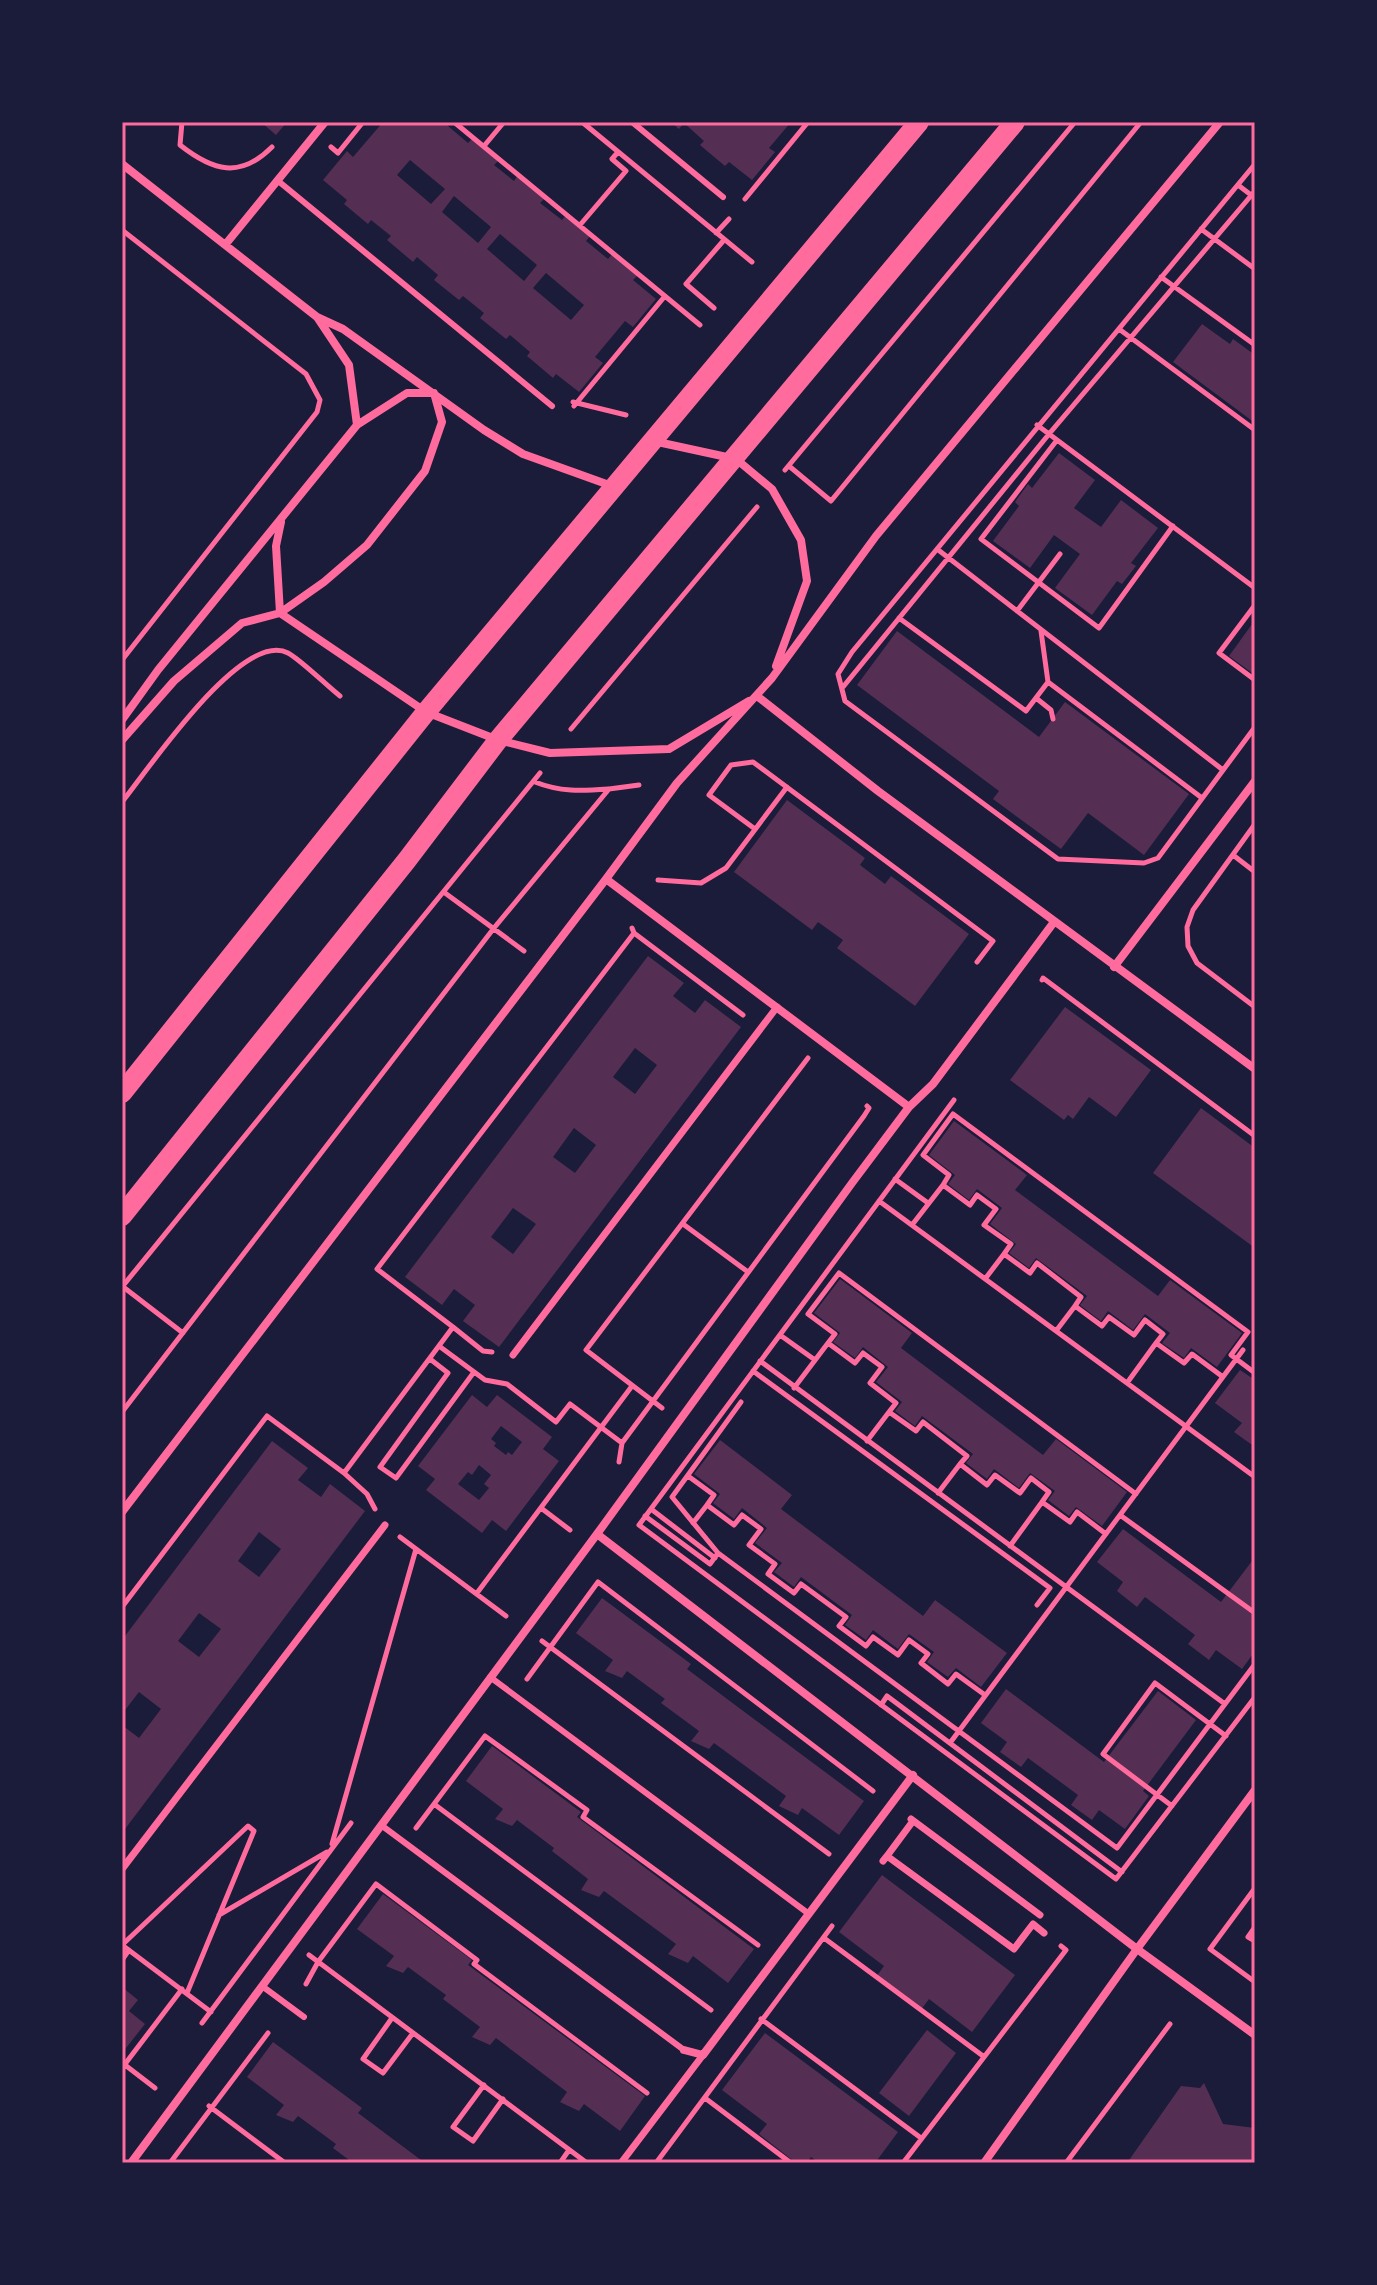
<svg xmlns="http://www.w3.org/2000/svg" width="1377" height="2285" viewBox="0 0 1377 2285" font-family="Cabin,sans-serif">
	<rect width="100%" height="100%" fill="#1b1b3a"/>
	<path fill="#542f53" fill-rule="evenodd" d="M261 122H287L276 135Z
		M383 122H451L448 126 468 143 473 138 499 160 494 165 514 181 518 175 545 198 540 203 562 220 566 215 591 235 586 241 608 259 613 253 638 275 633 280 656 299 633 327 625 321 595 357 603 363 579 392 556 374 553 378 527 356 530 352 510 335 506 339 480 318 484 313 463 296 459 300 434 280 438 275 417 257 413 262 387 240 391 236 371 220 368 224 344 204 347 200 323 180 347 151 353 157ZM410 160 445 189 431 204 397 175ZM454 196 491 227 478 243 442 212ZM500 234 537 265 524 281 487 249ZM546 273 584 305 571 320 533 288Z
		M671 122H791L769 148 775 152 752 180 729 162 725 166 713 156 700 145 704 141 684 123 679 129Z
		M1202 324 1230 344 1233 339 1255 355V423L1173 362Z
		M1059 453 1095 480 1074 508 1101 527 1121 500 1158 528 1131 563 1136 566 1122 584 1117 581 1092 615 1055 588 1080 554 1054 535 1030 568 993 541 1019 506 1015 502 1028 484 1032 488Z
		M1255 620V675L1229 656Z
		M897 631 1039 737 1065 702 1189 794 1144 855 1088 813 1061 849 993 799 999 791 857 685Z
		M787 800 865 858 860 865 885 884 891 876 969 934 915 1006 837 948 843 940 818 922 812 930 734 872Z
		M648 956 684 983 673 996 695 1013 705 1000 741 1027 499 1347 463 1321 475 1305 454 1289 442 1305 405 1277ZM635 1048 657 1065 635 1094 613 1077ZM574 1128 596 1145 575 1173 553 1157ZM513 1208 536 1224 513 1254 491 1237Z
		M1065 1007 1151 1070 1116 1117 1089 1097 1073 1119 1068 1115 1064 1120 1010 1080Z
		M1201 1108 1255 1148V1248L1153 1173Z
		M954 1121 1027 1175 1015 1190 1158 1296 1170 1280 1242 1333 1217 1367 1191 1348 1184 1358 1162 1343 1170 1333 1145 1314 1133 1330 1108 1311 1101 1321 1080 1305 1087 1296 1036 1258 1029 1268 1009 1253 1016 1244 990 1224 1002 1208 977 1189 969 1200 948 1184 955 1175 929 1155Z
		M840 1279 912 1333 901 1348 1043 1455 1056 1439 1127 1492 1102 1526 1076 1507 1069 1516 1048 1500 1055 1491 1030 1473 1019 1488 994 1469 987 1479 966 1463 973 1454 922 1416 915 1426 895 1411 902 1402 876 1382 888 1367 863 1347 855 1358 833 1342 840 1333 814 1313Z
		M1240 1370 1255 1380V1447L1234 1432 1242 1423 1215 1403Z
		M472 1395 487 1407 497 1395 552 1437 543 1449 559 1461 506 1531 492 1520 482 1533 426 1490 435 1479 418 1466ZM501 1426 522 1442 512 1455 508 1452 506 1455 494 1446 496 1443 491 1439ZM479 1465 491 1475 484 1484 489 1488 479 1500 458 1484 468 1472 472 1475Z
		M720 1440 792 1495 781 1509 923 1616 935 1600 1007 1653 981 1687 956 1668 948 1677 927 1662 934 1652 909 1634 898 1649 873 1630 866 1640 845 1625 852 1615 801 1577 794 1587 774 1572 782 1563 755 1543 767 1528 742 1508 734 1519 713 1503 720 1494 694 1474Z
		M272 1441 308 1468 298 1480 321 1497 330 1484 365 1511 122 1833V1725L139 1738 161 1709 139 1692 122 1714V1640ZM259 1532 281 1549 259 1577 238 1561ZM199 1613 221 1629 199 1657 178 1641Z
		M1123 1529 1221 1602 1255 1557V1651L1242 1669 1216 1650 1209 1660 1188 1644 1195 1635 1145 1597 1137 1607 1117 1591 1123 1582 1097 1562Z
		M602 1598 691 1664 687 1669 864 1801 839 1835 802 1808 798 1815 779 1806 786 1796 714 1743 709 1749 691 1741 699 1731 661 1703 665 1699 627 1671 622 1678 605 1671 613 1660 576 1633Z
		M1006 1689 1104 1762 1158 1691 1196 1720 1143 1791 1149 1796 1125 1829 1099 1810 1092 1820 1071 1805 1078 1795 1028 1758 1021 1767 1000 1752 1007 1742 981 1723Z
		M492 1746 581 1812 577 1817 754 1949 728 1983 693 1956 688 1963 668 1954 676 1944 604 1891 599 1897 581 1890 588 1879 552 1851 554 1848 517 1820 512 1826 495 1819 503 1809 466 1781Z
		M882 1875 1015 1975 972 2032 929 1999 920 2011 876 1977 884 1966 839 1932Z
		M383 1894 472 1960 468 1965 645 2096 620 2131 584 2104 579 2111 560 2102 567 2092 496 2038 490 2045 472 2037 480 2027 443 1999 446 1995 408 1967 403 1973 386 1966 394 1956 357 1929Z
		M122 1987 138 2000 129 2011 145 2024 122 2053Z
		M927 2030 956 2053 909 2116 879 2093Z
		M765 2033 898 2132 875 2163H819L811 2157 807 2163H796L759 2134 767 2124 722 2090Z
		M273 2042 362 2108 358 2113 425 2163H353L333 2148 336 2144 298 2116 293 2122 276 2115 284 2105 247 2077Z
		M1204 2083 1223 2124 1255 2128V2163H1127L1181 2086 1200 2088Z"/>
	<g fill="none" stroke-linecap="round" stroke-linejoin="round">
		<path stroke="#ff6b9d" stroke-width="5" d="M182 122 180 145C213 171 240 179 272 147
			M454 122 700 325
			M582 122 752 262
			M484 146 504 122
			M331 147 338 153 363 122
			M1255 164 852 652 838 674 845 701 1058 859 1144 863 1158 858 1255 727
			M1238 185 1255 198
			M745 199 808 122
			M580 225 626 171 612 159 618 152
			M1201 229 1255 269
			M122 230 306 374 320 400 317 412 122 660
			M716 233 729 219
			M1161 277 1255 345
			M714 308 686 284 724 240
			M1119 329 1255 430
			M573 402 626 415
			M574 406 665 296
			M1037 425 1255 588
			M1057 440 981 539 1099 628 1173 526
			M789 466 831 501 1141 122
			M785 470 1075 122
			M937 549 1223 770
			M1255 605 1219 653 1255 680
			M1017 611 1060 554
			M899 618 1026 711 1048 682 1041 631
			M1048 682 1202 798
			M843 687 1049 434 1255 191
			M1036 698 1051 710 1053 719
			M571 729 757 507
			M535 782C560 792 581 791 608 789
			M122 802C148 770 242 629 288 653 301 660 327 686 340 696
			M1255 824 1193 910 1187 927 1188 946 1197 963 1255 1007
			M755 829 709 795 731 765 753 762 993 941 977 962
			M1233 855 1255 872
			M658 880 701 883 726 868 787 787
			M445 893 524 951
			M632 928 634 933 743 1015
			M1042 980 1043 978 1255 1136
			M954 1100 639 1525 1116 1879 1255 1697
			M895 1179 928 1203
			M879 1201 1255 1477
			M683 1224 748 1272
			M912 1225 943 1185
			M985 1279 1004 1254
			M122 1286 183 1333
			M122 1287 540 773
			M453 1327 377 1269 634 933
			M1056 1331 1075 1306
			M780 1335 815 1360
			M439 1346 485 1380 507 1384 556 1422 570 1404 622 1443
			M430 1359 448 1373 380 1467 396 1478 474 1372
			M760 1361 1225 1704
			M753 1371 1050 1588 1037 1605
			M1223 1377 1192 1354 1184 1363 1156 1343 1163 1334 1145 1320 1134 1335 1109 1317 1102 1326 1075 1306 1081 1297 1037 1263 1030 1273 1004 1254 1011 1244 984 1225 996 1209 977 1195 970 1205 943 1185 949 1175 923 1155 953 1114 1248 1332 1231 1355 1255 1373
			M1127 1383 1156 1343
			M794 1388 828 1343
			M741 1402 672 1497 718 1553 1117 1848 1255 1664
			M662 1408 586 1350 808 1058
			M122 1412 494 928 609 789 639 785
			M867 1441 889 1412
			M619 1462 622 1443 864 1116 869 1108 867 1106
			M688 1476 714 1495 707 1505 734 1525 742 1515 761 1529 749 1545 775 1564 768 1574 794 1593 801 1584 846 1617 839 1626 866 1646 873 1637 898 1655 909 1640 928 1654 921 1663 948 1684 956 1674 985 1695
			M938 1493 960 1464
			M541 1508 570 1530
			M375 1509 367 1494 344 1473 453 1327 483 1351 492 1352
			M651 1509 715 1558
			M1120 1515 1255 1613
			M645 1516 710 1564 718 1553
			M693 1523 707 1505
			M1106 1534 1077 1512 1070 1522 1042 1502 1049 1492 1031 1478 1020 1493 995 1475 987 1485 960 1464 967 1456 923 1422 916 1431 889 1412 896 1403 870 1383 882 1367 863 1353 855 1363 828 1343 835 1334 808 1314 839 1273 1136 1494
			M400 1537 506 1616
			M1010 1546 1042 1502
			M477 1593 632 1386
			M122 1607 267 1416 344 1473
			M542 1641 829 1854
			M527 1679 598 1582 873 1791
			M881 1705 887 1696 1122 1872
			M950 1743 1243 1350
			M434 1804 711 2010
			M1172 1806 1103 1754 1155 1683 1226 1736
			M416 1828 485 1736 587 1810 583 1817 758 1945
			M332 1844 416 1549
			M1255 1888 1210 1949 1255 1982
			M219 1915 327 1852
			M1255 1927 1248 1937 1255 1941
			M824 1938 983 2056
			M309 1955 587 2163
			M122 1960 129 1950
			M306 1984 318 1962 376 1884 477 1960 474 1964 647 2093
			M187 1993 254 1831 248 1826 122 1945 211 2012
			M392 2018 363 2059 383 2073 413 2033
			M761 2019 921 2138
			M202 2023 351 1823
			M125 2065 155 2088
			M122 2068 182 1989
			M484 2085 453 2127 473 2141 503 2099
			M705 2098 791 2163
			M209 2106 285 2163
			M170 2163 268 2033
			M560 2163 569 2150
			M656 2163 832 1926
			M903 2163 1066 1950 1061 1946
			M1066 2163 1170 2024"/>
		<path stroke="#ff6b9d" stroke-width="6" d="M632 122 723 197
			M277 180 552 406
			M490 1677 809 1914
			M381 1825 684 2050
			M262 1986 304 2017"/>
		<path stroke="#ff6b9d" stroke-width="7" d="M513 1355 777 1007
			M911 1819 1040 1915
			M887 1856 913 1821
			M883 1861 887 1856 1014 1949 1033 1924 1044 1933
			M122 1869 385 1525
			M621 2163 703 2055"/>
		<path stroke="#ff6b9d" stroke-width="8" d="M122 164 317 317 343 329 484 430 523 454 612 486
			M225 245 325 122
			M317 317 349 365 357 425
			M653 441 736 459 772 489 801 540 807 581 776 666
			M280 613 426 712 498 740 550 753 669 749 749 701
			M280 613 276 546 281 522
			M757 696 878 791 1255 1069
			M122 720 158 670 357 425 407 393H433
			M122 740 174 681 242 623 280 613 324 582 367 545 425 471 442 422 434 393
			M606 879 909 1107
			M1114 967 1255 781
			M122 1512 606 879 677 783 772 678 876 536 1220 122
			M597 1534 1137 1949 1255 2035
			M684 2050 703 2055 913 1775
			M131 2163 597 1534 852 1183 909 1107 933 1084 1054 922
			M984 2163 1137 1949 1255 1790"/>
		<path stroke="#ff6b9d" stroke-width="20" d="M122 1093 426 712 919 122
			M122 1216 407 860 498 740 1015 122"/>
	</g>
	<rect width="1377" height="2285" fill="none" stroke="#1b1b3a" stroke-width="248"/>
	<rect x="124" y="124" width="1129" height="2037" fill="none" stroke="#ff6b9d" stroke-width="3"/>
</svg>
